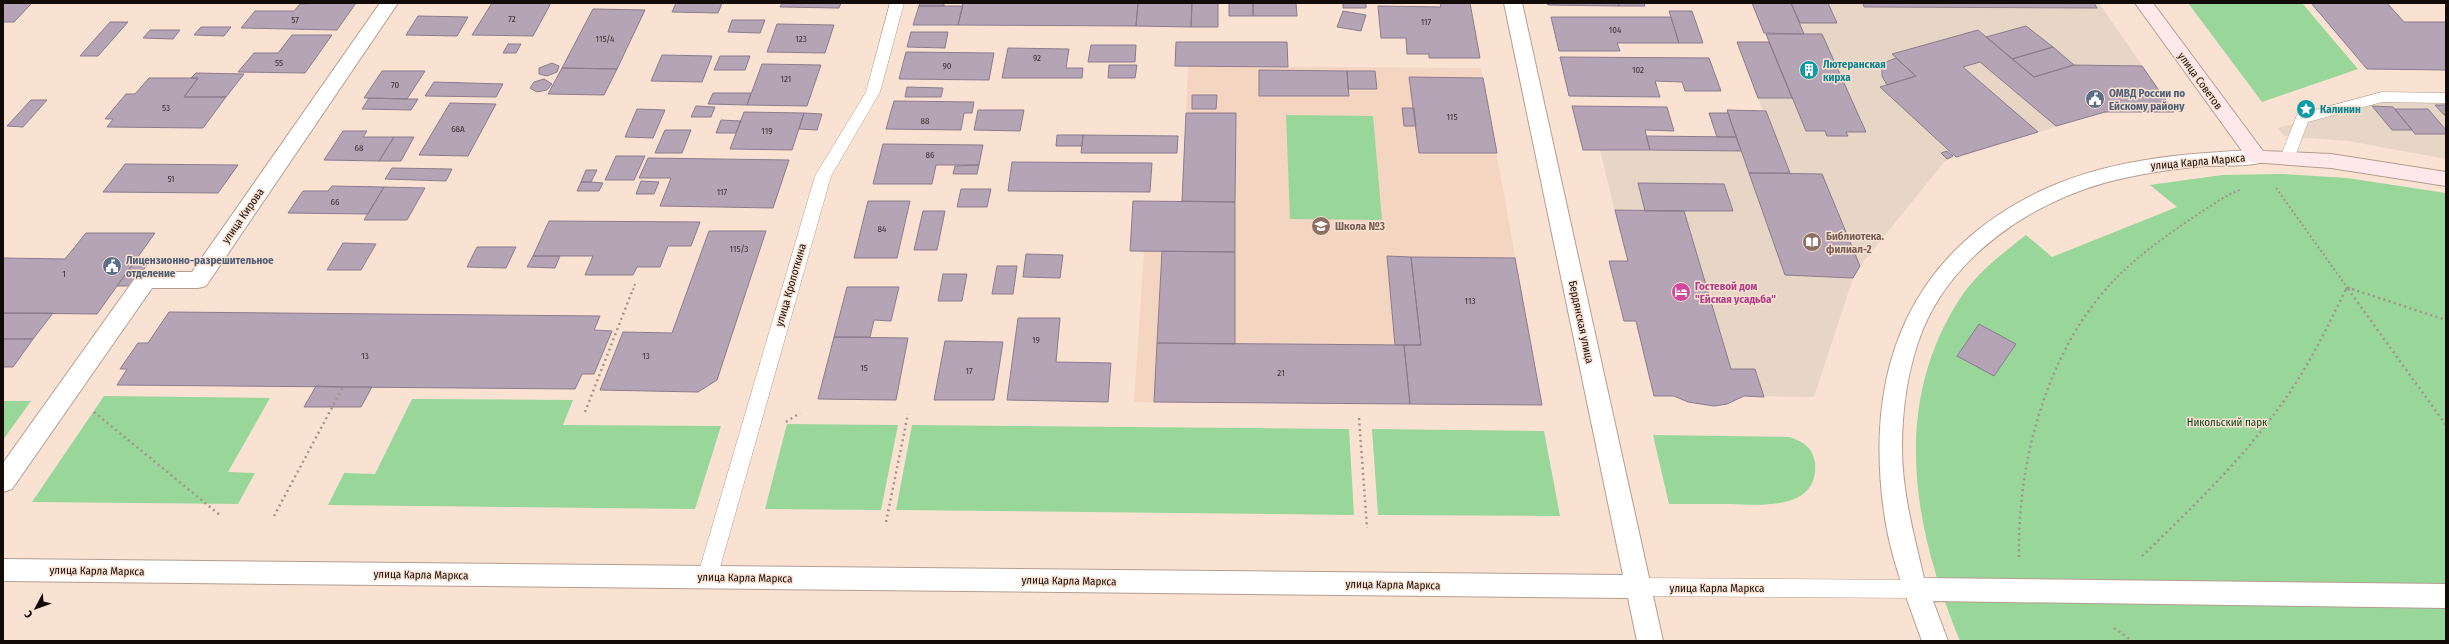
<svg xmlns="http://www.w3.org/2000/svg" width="2449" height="644" viewBox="0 0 2449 644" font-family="'Fira Sans Condensed',sans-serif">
	<rect width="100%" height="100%" fill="#fae2d3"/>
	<path fill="#e7d6c5" d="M1752 3H2099L2174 112H2105L1945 161 1860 266 1853 278 1814 397 1745 396 1727 404 1714 406 1688 402 1636 321H1624L1609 261H1627L1600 150 1741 151 1727 110 1763 111 1737 42H1769Z
		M2388 102H2446V159L2348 141 2284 136 2278 128 2370 103Z"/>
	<path fill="#f4d5c2" d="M1188 66 1481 68 1542 405 1134 402 1144 252 1130 251 1133 201H1182Z"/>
	<path fill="#98d799" d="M2188 3H2302L2358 69 2262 102Z
		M1286 115 1373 116 1382 220 1290 219Z
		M2282 174 2347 178 2446 193V641H1960C1914 530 1890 408 1959 300 1976 273 2002 254 2026 235L2052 257 2177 207 2150 185 2222 175Z
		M104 396 270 398 228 472 255 473 238 504 32 502Z
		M412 399 573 400 563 425 721 426 695 509 328 505 344 473 375 474Z
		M3 401H31L3 440Z
		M787 424 898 425 881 510 765 509Z
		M912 425 1349 429 1354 515 896 510Z
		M1372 429 1544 431 1560 516 1378 515Z
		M1653 435 1789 437C1802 441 1813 447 1815 463 1819 511 1761 505 1730 504 1710 504 1689 504 1669 504Z"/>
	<path fill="#b5a4b6" stroke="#8c7b8d" d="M3 3H32L14 22H3Z
		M319 3H356L337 30 241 28 255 11H294L300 4Z
		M492 3H551L533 36 472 35Z
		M676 3H722L718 13 672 12Z
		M782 3H841L839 8 780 7Z
		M920 3H944V6H919Z
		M963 3H1138L1136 26 958 25Z
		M1138 3H1192L1191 27 1136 26Z
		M1192 3H1218V27H1191Z
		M1229 3H1253V16H1229Z
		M1253 3H1296L1297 16H1253Z
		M1343 3H1366V8H1343Z
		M1440 3H1470L1480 58H1429V54H1407L1406 38H1381L1378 6 1441 7Z
		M1547 3H1618L1619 6 1548 5Z
		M1618 3H1644L1645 6H1619Z
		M1752 3H1791L1804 34 1764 33Z
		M1791 3H1828L1837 23H1800Z
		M1863 3H2094L2097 8 1864 7Z
		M2311 3H2387L2404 22H2446V70L2367 69Z
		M919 6H963L958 25H913Z
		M593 9 645 10 617 69 562 68Z
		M1343 11 1366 15 1361 31 1337 27Z
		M1669 11H1692L1703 43H1679Z
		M418 16 468 17 457 36 406 35Z
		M1551 17H1671L1679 43H1617L1620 51H1559Z
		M732 20H765L760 33 728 32Z
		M110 22H128L98 56H80Z
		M777 24 834 25 825 53 767 52Z
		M2026 26 2053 47 2012 59 1986 37Z
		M201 27H231L224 36 194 35Z
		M150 30H180L173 39 143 38Z
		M1978 30 2034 77 2074 65 2142 66 2174 112H2105L2056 126 1980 62 1963 67 2038 132 1956 157 1880 87 1916 76 1892 54Z
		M911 32H948L945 48 907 47Z
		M1766 34H1822L1866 132H1846L1848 136H1827L1825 131H1806Z
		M292 35H332L305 73 238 72 254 53H278Z
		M1176 42H1287L1288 67 1175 66Z
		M1737 42H1769L1792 98H1758Z
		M508 44H521L516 53H503Z
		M1091 45H1136L1135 62H1088Z
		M2053 47 2074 65 2034 77 2012 59Z
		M1008 48 1069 49 1066 68H1083L1082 78H1002Z
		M906 52 994 53 989 80 899 79Z
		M662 55 712 56 702 82 651 81Z
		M720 56H750L745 70H714Z
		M1560 57 1709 58 1721 91H1685L1682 82 1655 81 1660 97 1569 96Z
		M1896 58 1916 76 1887 85 1882 76V68L1886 62Z
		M552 63 559 66 557 72 547 76 539 74V68Z
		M762 64 821 65 807 106 747 105Z
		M1109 65H1137L1135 78H1108Z
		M562 68 617 69 604 95 548 94Z
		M1259 70 1347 71 1349 96H1259Z
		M382 71H425L407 99 364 98Z
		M1347 71H1375L1377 89H1348Z
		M196 73 244 74 226 97H184L198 78H191Z
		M1409 77 1483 78 1497 153H1419Z
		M149 78H198L184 97H226L203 128 107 127 113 119H105L126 94H135Z
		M544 79 552 84 547 90 537 92 530 88 534 82Z
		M434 82 503 84 496 97 425 96Z
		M907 87 943 88 941 97H905Z
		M713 93H751L747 105 708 104Z
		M1192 95H1217L1216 109H1192Z
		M369 98 407 99H418L411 110 362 109Z
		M31 100H47L23 127 7 126Z
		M894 101 974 102 972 113H964L961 130 886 129Z
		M450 103 496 104 468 156 419 155Z
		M2435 105H2446V115H2444Z
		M696 106 715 107 711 117H691Z
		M1572 106 1667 107 1674 131 1645 130 1650 150H1583Z
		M2372 106 2393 107 2412 130H2392Z
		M1402 108H1414L1416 126H1404Z
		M637 109 665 110 653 138 625 137Z
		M2395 109H2428L2446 130V134H2415Z
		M978 110H1024L1020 131 974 130Z
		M1727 110 1766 111 1790 173H1749Z
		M744 112 804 113 792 150 730 149Z
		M804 113 822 114 817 130 799 129Z
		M1186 113H1236L1235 202 1182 201Z
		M1709 113H1728L1736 137H1717Z
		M721 120 741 121 736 133H716Z
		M665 130H691L682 153H655Z
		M343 131H367L363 137H394L379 161 324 160Z
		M1057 135H1083L1082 146H1056Z
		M1083 135 1178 136 1177 153H1081Z
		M1646 136 1736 137 1741 151 1650 150Z
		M394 137H414L401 161H379Z
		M883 144 983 145 979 165H936L932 184H873Z
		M1947 151 1953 156 1947 159 1941 153Z
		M616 156H645L634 180H605Z
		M648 158 789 160 773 208 660 206 671 178H639Z
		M1012 162 1152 163 1150 192 1008 191Z
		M125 164 238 165 218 193 103 192Z
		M979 165 977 174H953L955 166Z
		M392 168 452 169 446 181 385 179Z
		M586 170H597L591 182H581Z
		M1749 173 1822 174 1860 266 1853 278 1785 275Z
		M641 181 659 182 654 194H636Z
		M581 182H591L603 183 599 191H577Z
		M1638 183 1724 184 1733 211H1645Z
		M332 186 384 187 368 214 288 213 303 191H328Z
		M384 187 425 188 407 220H364Z
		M961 189H991L987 207H957Z
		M868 201H910L897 258H854Z
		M1133 201 1235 202V252L1130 251Z
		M1615 210 1684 211 1731 369H1755L1764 397 1744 396 1727 404 1714 406 1688 402 1674 396H1654L1636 321H1624L1609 261H1628Z
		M923 211H945L937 250H914Z
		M549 221 700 222 691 246H668L660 267H637L633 275H585L593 256H533Z
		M709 231H766L717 380 698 392 600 390 623 332 672 333Z
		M86 233H155L97 314 3 313V258L65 259Z
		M343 243 376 244 361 270H327Z
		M477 247H516L506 268 467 267Z
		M1162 251 1235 252V344L1157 343Z
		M1026 254 1063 255 1060 278 1023 277Z
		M533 256H560L555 268 527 267Z
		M1387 256 1411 257 1421 345H1395Z
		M1411 257 1515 258 1542 405 1410 404 1404 345H1421Z
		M134 263H148L133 286H117Z
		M997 266H1017L1013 294H992Z
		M943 274H967L962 301H938Z
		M847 287H899L891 321 874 320 870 337H834Z
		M169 312 600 316 594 330 612 331 594 374H582L575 389 117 385 127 369H120L138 343H148Z
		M3 313H53L33 339H3Z
		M1018 318H1060L1056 362 1111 363 1108 402 1007 400Z
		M1979 324 2016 344 1994 376 1957 356Z
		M834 337 908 338 896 400 818 399Z
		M3 339H33L13 367H3Z
		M945 341 1003 342 994 400H934Z
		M1157 343 1404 345 1410 404 1154 402Z
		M316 386 343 387H372L361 407H304Z"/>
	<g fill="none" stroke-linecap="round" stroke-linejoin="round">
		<g stroke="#b49d90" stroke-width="1">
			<path id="lane" d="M890 3H904L880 92 831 176 717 578 714 584 707 587 700 584 697 578 815 176 866 92Z
				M2382 92 2446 93V103L2382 102 2308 122 2293 162H2283L2280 158 2297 115Z
				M1639 578 1916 580 1923 583 1926 589 1923 595 1916 598 1639 596 1632 593 1629 587 1632 581Z"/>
		</g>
		<g stroke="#b49d90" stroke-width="2">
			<path id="street" d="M380 3H398L206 286 198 288H152L12 489 3 492V463L138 274 146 272H192Z
				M1504 3H1522L1663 641H1637L1628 598 3 581V559L1623 575Z
				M2257 150 2264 152 2267 157 2264 162C2246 167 2224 165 2205 166 2171 169 2137 174 2104 183 2030 204 1954 255 1923 329 1908 366 1902 409 1902 448 1902 492 1914 535 1924 578L2446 584V608L1933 601 1948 641H1922C1907 599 1890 557 1884 512 1864 369 1909 252 2045 189 2110 159 2186 153 2257 150Z"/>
		</g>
		<g stroke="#b49d90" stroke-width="2">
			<path id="secondary" d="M2135 3H2153L2263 151 2331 154 2446 172V186L2331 168 2250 162Z"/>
		</g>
		<path stroke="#a69489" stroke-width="2" stroke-dasharray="2 2.5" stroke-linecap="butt" d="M2276 188 2349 290
			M633 290 635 284
			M2105 290C2131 260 2163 238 2195 216 2210 207 2223 196 2240 190
			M2346 290 2347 287 2355 290"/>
		<path stroke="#a69489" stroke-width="2.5" stroke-dasharray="2 3.5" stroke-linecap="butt" d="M2348 289 2446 425
			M2352 289 2446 320
			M94 412 221 516
			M585 412 633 289
			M1359 418 1367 528
			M786 422 800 413
			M274 516 343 387
			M886 522 908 414
			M2142 556C2195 505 2249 453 2290 392 2312 359 2329 324 2346 289
			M2019 557C2017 466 2045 358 2106 289
			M2114 628 2132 641"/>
		<use href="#lane" fill="#fff" fill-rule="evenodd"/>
		<use href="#street" fill="#fff" fill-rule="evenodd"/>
		<use href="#secondary" fill="#fee8ea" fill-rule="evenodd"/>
	</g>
	<defs>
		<g id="building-disc" transform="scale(1)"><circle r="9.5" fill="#0f9aa8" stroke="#fae2d3"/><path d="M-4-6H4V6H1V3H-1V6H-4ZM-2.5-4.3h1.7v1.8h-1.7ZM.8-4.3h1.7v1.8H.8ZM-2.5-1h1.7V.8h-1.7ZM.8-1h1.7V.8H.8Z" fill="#fff"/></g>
		<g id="civic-disc" transform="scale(1)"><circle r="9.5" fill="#5c6f8a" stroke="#fae2d3"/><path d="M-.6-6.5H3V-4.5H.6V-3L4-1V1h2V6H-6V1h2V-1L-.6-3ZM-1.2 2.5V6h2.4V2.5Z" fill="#fff"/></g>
		<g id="sight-disc" transform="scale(1)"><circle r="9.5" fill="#0f9aa8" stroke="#fae2d3"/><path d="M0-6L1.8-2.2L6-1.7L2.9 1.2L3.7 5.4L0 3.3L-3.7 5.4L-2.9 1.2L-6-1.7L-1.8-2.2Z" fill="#fff"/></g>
		<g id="school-disc" transform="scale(1)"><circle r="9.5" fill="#8d6e63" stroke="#fae2d3"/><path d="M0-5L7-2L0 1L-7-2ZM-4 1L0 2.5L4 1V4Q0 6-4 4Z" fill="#fff"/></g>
		<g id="library-disc" transform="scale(1)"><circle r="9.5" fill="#8d6e63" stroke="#fae2d3"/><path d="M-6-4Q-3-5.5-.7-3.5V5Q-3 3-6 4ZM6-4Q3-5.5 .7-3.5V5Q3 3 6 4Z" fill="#fff"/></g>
		<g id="hotel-disc" transform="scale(1)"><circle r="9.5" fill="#d1479c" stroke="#fae2d3"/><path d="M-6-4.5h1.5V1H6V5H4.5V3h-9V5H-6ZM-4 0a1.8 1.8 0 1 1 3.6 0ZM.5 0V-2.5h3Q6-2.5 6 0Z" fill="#fff"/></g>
	</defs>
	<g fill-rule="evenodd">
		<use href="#building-disc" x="1809" y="70"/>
		<use href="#civic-disc" x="2095" y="99"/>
		<use href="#sight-disc" x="2306" y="109"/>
		<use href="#school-disc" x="1321" y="226"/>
		<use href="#library-disc" x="1812" y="242"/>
		<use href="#civic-disc" x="112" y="266"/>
		<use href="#hotel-disc" x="1681" y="292"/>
	</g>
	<g text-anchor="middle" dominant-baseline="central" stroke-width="3" stroke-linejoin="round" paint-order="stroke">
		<g font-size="9" fill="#3c3133">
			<text x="512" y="19">72</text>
			<text x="295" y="20">57</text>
			<text x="1426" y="22">117</text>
			<text x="1615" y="30">104</text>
			<text x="605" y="39">115/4</text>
			<text x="801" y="39">123</text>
			<text x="1037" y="58">92</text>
			<text x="279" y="63">55</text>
			<text x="947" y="66">90</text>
			<text x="1638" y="70">102</text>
			<text x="786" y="79">121</text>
			<text x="395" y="85">70</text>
			<text x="166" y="108">53</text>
			<text x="1452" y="117">115</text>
			<text x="925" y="121">88</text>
			<text x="458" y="129">68А</text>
			<text x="767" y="131">119</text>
			<text x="359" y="148">68</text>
			<text x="930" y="155">86</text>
			<text x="171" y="179">51</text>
			<text x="722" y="192">117</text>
			<text x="335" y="202">66</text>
			<text x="882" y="229">84</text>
			<text x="739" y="249">115/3</text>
			<text x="64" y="274">1</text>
			<text x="1470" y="301">113</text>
			<text x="1036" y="340">19</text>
			<text x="365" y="356">13</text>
			<text x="646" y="356">13</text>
			<text x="864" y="368">15</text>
			<text x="969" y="371">17</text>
			<text x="1281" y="373">21</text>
		</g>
		<g font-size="11" font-weight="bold" fill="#0d838f" stroke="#fae2d3" text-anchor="start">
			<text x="1823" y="64">Лютеранская<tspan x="1823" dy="13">кирха</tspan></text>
			<text x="2320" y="109">Калинин</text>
		</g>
		<g font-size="11" fill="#130b07" stroke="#fae2d3">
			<text transform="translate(2200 81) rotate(54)">улица Советов</text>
			<text transform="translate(2198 162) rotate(-5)">улица Карла Маркса</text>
			<text transform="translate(243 216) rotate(-55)">улица Кирова</text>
			<text transform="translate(791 285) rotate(-74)">улица Кропоткина</text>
			<text transform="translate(1581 322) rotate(78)">Бердянская улица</text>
			<text transform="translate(97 571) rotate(1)">улица Карла Маркса</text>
			<text transform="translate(421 575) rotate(1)">улица Карла Маркса</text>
			<text transform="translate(745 578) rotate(1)">улица Карла Маркса</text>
			<text transform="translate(1069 581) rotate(1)">улица Карла Маркса</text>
			<text transform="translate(1393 585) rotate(1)">улица Карла Маркса</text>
			<text x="1717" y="588">улица Карла Маркса</text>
		</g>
		<g font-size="11" font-weight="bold" fill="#4e5e75" stroke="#fae2d3" text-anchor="start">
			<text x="2109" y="93">ОМВД России по<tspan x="2109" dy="13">Ейскому району</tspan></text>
			<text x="126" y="260">Лицензионно-разрешительное<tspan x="126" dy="13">отделение</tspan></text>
		</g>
		<g font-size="11" font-weight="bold" fill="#785e54" stroke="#fae2d3" text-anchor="start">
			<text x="1335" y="226">Школа №3</text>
			<text x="1826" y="236">Библиотека.<tspan x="1826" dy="13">филиал-2</tspan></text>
		</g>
		<g font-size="11" font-weight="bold" fill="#b23c85" stroke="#fae2d3" text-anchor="start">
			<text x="1695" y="286">Гостевой дом<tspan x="1695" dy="13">"Ейская усадьба"</tspan></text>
		</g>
		<g font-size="11" fill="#053c0e" stroke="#fae2d3">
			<text x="2227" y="422">Никольский парк</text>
		</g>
	</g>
	<rect width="2449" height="644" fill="none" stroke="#130b07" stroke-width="8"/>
	<g transform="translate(36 608) rotate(229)" stroke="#fae2d3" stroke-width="3" paint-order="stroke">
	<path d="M0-3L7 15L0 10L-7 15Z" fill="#130b07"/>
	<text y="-6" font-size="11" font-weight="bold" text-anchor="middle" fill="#130b07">С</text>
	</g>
</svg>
